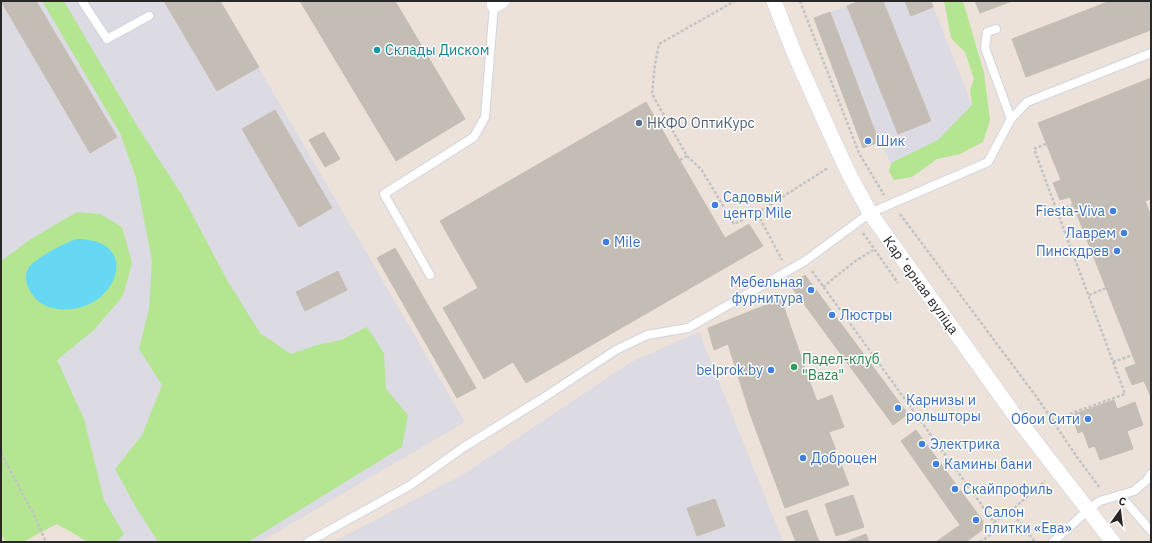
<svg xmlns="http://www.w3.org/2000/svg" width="1152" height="543" viewBox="0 0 1152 543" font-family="'IBM Plex Sans',sans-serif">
	<rect width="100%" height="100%" fill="#ece2d9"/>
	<path fill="#dcdae3" d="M1 1H220L465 422 260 542H106L1 360Z
		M860 1H931L972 105 939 140 891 163 879 142 863 148 814 18Z
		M699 332 783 542H333L462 475 631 362Z"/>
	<path fill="#b4e692" d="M42 1H64L136 124 182 195 227 280 260 333 291 354 317 345 341 340 367 327 384 353 386 389 408 415 402 447 248 542H158L134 504 115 469 142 435 162 385 139 349 149 309 152 261 136 178 120 133Z
		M944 1H963L984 73 990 120 983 142 960 154 937 159 912 177 894 180 889 172 891 163 938 140 972 105 970 90 974 79 965 52 951 38Z
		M77 212 100 214 122 227 132 263 123 296 94 330 57 360 84 419 104 500 124 534 116 542H88L57 524 23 542H6L1 534V261L31 239Z"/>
	<path fill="#66d8f4" d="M77 239C146 239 115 317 57 309 45 307 36 302 30 291 26 284 24 276 28 269 33 259 66 242 77 239Z"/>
	<path fill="#c3bdb5" stroke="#c7beb3" d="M1 1H36L117 137 90 153Z
		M164 1H220L259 67 217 91Z
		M300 1H395L465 119 396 161Z
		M860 1H883L931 121 898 134 847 6Z
		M905 1H931L933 7 911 16Z
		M975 1H1012L980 13Z
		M1110 1H1151V30L1026 77 1012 39Z
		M830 12 879 142 863 148 814 18Z
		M1151 78V199L1145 201 1151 216V397L1144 381 1132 385 1125 368 1136 364 1070 197 1060 200 1053 183 1061 180 1038 123Z
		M646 102 725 238 749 224 763 246 526 383 513 362 484 379 443 308 478 288 440 221Z
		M275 110 332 208 299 227 242 129Z
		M324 132 340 159 325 167 309 140Z
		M395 248 476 388 457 398 377 258Z
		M338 271 347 290 305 311 296 292Z
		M805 275 908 414 893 425 790 285Z
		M781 299 813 391 750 414 728 344 714 350 708 328Z
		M813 391 817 401 832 395 844 427 829 432 849 485 785 508 750 414Z
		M1114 400 1117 409 1135 402 1143 425 1127 431 1133 449 1100 460 1095 446 1089 448 1083 431 1078 433 1072 415Z
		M916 430 983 521 982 530 966 542H936L960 525 901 441Z
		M853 495 864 527 836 536 825 504Z
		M715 499 725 526 697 536 687 508Z
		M807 510 819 542H796L786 517Z
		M866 534 869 542H845Z"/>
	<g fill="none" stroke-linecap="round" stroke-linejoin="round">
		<g stroke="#ced4e2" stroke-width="10">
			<path id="lane" d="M82 1 107 39 149 16
				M996 29 987 32 985 48 1011 119
				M430 275 384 194 474 137 485 117 494 5 493 3
				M1120 495 1151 531
				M308 542 409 486 464 447 540 400 616 350 647 335 688 328 805 261 870 213 988 162 1011 119 1027 102 1151 53
				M1053 542 1088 510 1100 501 1134 491 1147 480 1151 474"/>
		</g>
		<g stroke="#ced4e2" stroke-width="16">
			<path id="street" d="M774 1 795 55 826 124 848 172 870 213 1013 413 1113 542
				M494 5 502 1"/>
		</g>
		<path stroke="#c3c3c3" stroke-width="2.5" stroke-dasharray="3 2" stroke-linecap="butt" d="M800 1 859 153 884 195
			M1046 144 1034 149 1125 394 1053 420
			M687 156 701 169 734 224 757 213 782 260
			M680 160 687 156 652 94 655 64 659 44 735 1
			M1057 211 1073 205
			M757 213 828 168
			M900 214 1038 399 1077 457 1100 488
			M863 233 898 283
			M812 271 994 522 1011 511 1045 481
			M823 287 854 262 873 250
			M1089 295 1106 288
			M1113 362 1133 355
			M1 453 35 517 46 542
			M1011 511 1035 542
			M980 542 993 533 994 522"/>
		<use href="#lane" stroke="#fff" stroke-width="8"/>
		<use href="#street" stroke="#fff" stroke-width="15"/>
	</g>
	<circle fill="#0f9aa8" stroke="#fff" stroke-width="1.5" cx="377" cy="50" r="4"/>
	<circle fill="#5c6f8a" stroke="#fff" stroke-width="1.5" cx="639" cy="123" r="4"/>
	<g fill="#3f7fe0" stroke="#fff" stroke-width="1.5">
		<circle cx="868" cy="141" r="4"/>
		<circle cx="715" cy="205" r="4"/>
		<circle cx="1113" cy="211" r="4"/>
		<circle cx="1124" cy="233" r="4"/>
		<circle cx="606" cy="242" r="4"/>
		<circle cx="1117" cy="251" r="4"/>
		<circle cx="811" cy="290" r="4"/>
		<circle cx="832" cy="315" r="4"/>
		<circle cx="771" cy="370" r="4"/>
		<circle cx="898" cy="408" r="4"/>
		<circle cx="1088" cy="419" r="4"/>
		<circle cx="922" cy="444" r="4"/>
		<circle cx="803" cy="458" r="4"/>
		<circle cx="936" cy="464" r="4"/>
		<circle cx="955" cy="489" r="4"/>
		<circle cx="976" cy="520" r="4"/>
	</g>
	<circle fill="#2e9e5b" stroke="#fff" stroke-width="1.5" cx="794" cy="367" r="4"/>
	<g text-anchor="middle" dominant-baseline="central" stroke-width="3" stroke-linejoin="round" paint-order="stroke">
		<g font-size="14" fill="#0d838f" stroke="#fff" text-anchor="start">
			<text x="385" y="50">Склады Диском</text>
		</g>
		<g font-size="14" fill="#4e5e75" stroke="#fff" text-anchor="start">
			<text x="647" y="123">НКФО ОптиКурс</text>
		</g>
		<g font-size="14" fill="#366cbe" stroke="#fff" text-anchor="start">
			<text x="876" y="141">Шик</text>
			<text x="723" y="197">Садовый<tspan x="723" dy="16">центр Mile</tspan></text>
			<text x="1105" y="211" text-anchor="end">Fiesta-Viva</text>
			<text x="1116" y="233" text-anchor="end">Лаврем</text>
			<text x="614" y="242">Mile</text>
			<text x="1109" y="251" text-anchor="end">Пинскдрев</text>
			<text x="803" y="282" text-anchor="end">Мебельная<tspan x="803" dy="16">фурнитура</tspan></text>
			<text x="840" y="315">Люстры</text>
			<text x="763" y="370" text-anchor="end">belprok.by</text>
			<text x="906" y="400">Карнизы и<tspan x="906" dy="16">рольшторы</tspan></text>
			<text x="1080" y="419" text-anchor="end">Обои Сити</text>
			<text x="930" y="444">Электрика</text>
			<text x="811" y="458">Доброцен</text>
			<text x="944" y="464">Камины бани</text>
			<text x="963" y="489">Скайпрофиль</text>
			<text x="984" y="512">Салон<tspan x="984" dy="16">плитки «Ева»</tspan></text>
		</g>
		<g font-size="14" fill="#282828" stroke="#fff">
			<text transform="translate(921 285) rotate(54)">Карʼерная вуліца</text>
		</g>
		<g font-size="14" fill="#27864d" stroke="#fff" text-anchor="start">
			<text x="802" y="359">Падел-клуб<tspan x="802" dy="16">"Baza"</tspan></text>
		</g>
	</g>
	<rect width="1152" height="543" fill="none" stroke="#282828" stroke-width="4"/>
	<g transform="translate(1120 511) rotate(14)" stroke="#ffffff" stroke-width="3" paint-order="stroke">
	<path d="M0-3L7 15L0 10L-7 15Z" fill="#282828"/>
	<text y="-6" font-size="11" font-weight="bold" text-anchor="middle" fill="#282828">С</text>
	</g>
</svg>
